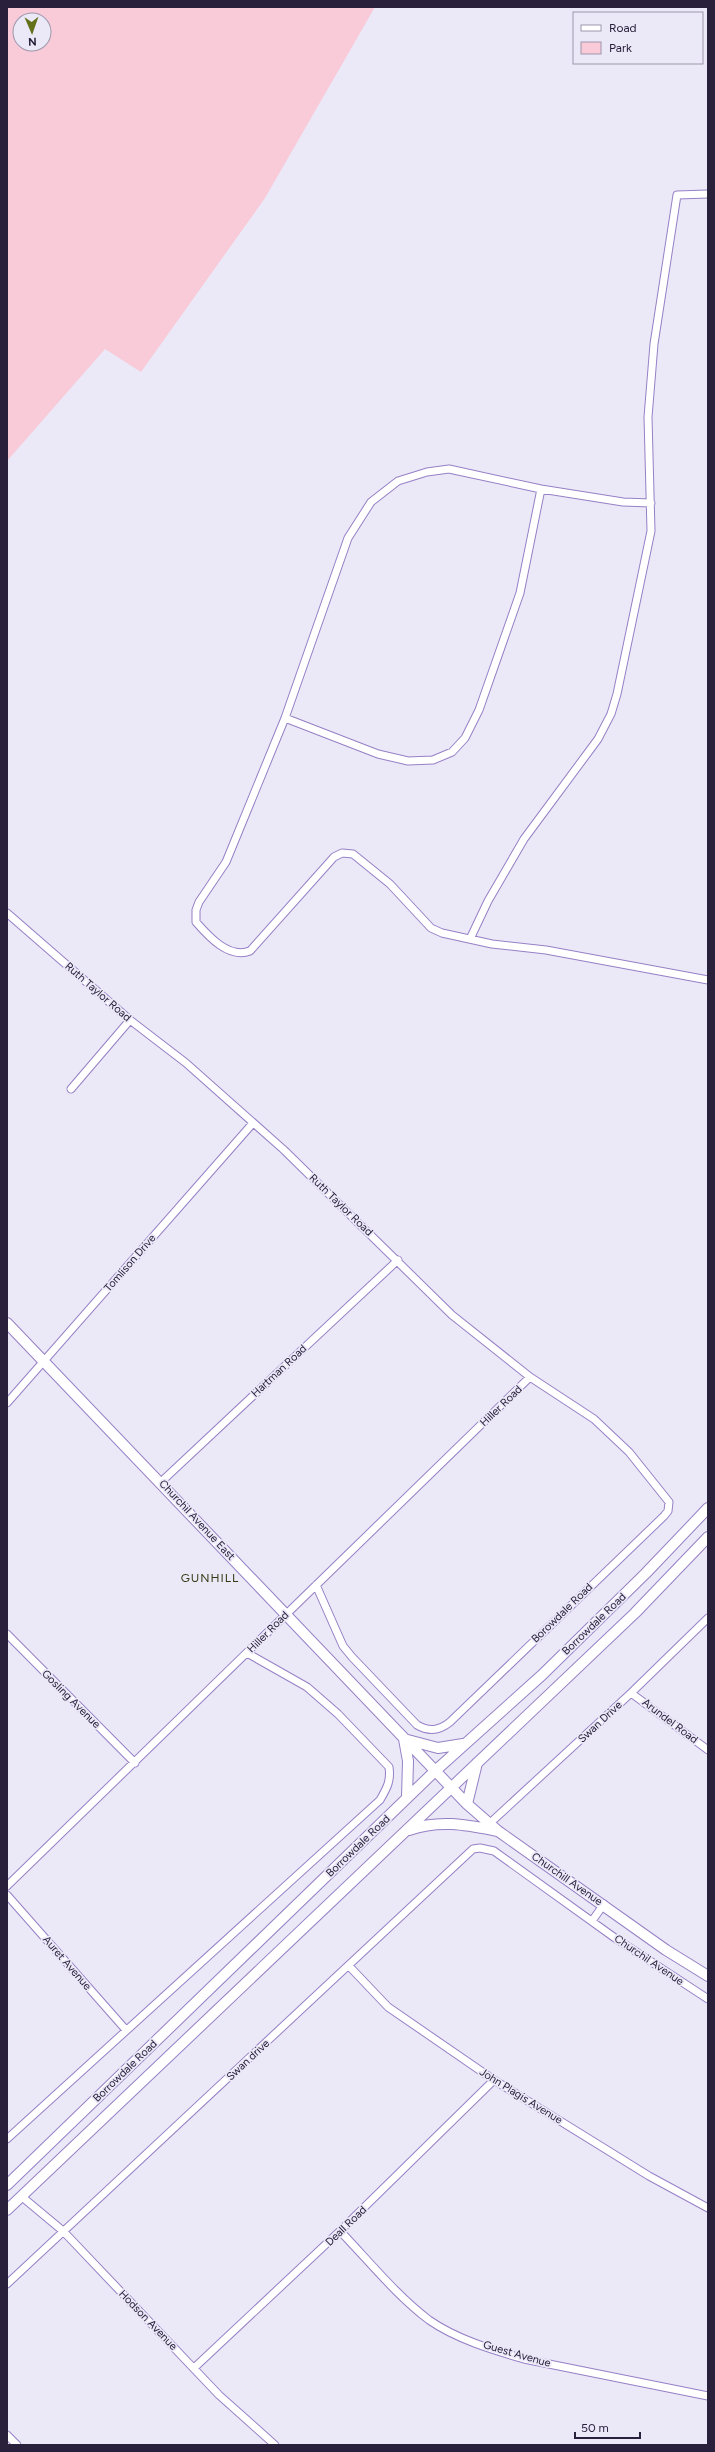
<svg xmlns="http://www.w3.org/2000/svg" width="715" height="2452" viewBox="0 0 715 2452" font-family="Figtree,sans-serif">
	<rect width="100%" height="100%" fill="#ebe8f7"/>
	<path fill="#f9cad8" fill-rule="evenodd" d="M7 7H375L265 198 141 372 105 349 7 461ZM20 20H44V44H20Z"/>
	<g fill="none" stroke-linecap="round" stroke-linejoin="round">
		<g stroke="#9680c6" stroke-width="9">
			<path id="minor" d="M541 489 520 593 479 710 465 738 452 752 433 760 408 761 378 754 285 718 226 862 199 902 196 910V922C209 937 229 959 250 951L334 857 342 853 353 854 390 884 431 928 442 933 492 944 546 950 708 980
				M285 718 348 538 371 502 398 481 427 472 449 469 541 489 623 502 651 503
				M7 913 130 1020 186 1063 284 1150 452 1315 530 1377 594 1419 629 1452 669 1502 668 1511 664 1516 450 1722C439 1731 429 1732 417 1725L352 1657 343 1646 316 1585
				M470 939 488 901 524 839 598 739 611 714 617 694 651 531 648 417 654 344 677 195 708 194
				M71 1089 130 1020
				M7 1403 253 1123
				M161 1482 398 1260
				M7 1634 135 1763
				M631 1693 708 1750
				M489 1824 631 1693 708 1618
				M7 1886 530 1377
				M7 1895 126 2030
				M592 1921 604 1904
				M349 1966 388 2007 494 2080 649 2176 708 2208
				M7 2139 380 1800C387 1788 391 1781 389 1767L338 1714 307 1687 247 1653
				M21 2196 63 2231 219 2395 275 2445
				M340 2231C368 2260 397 2296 429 2320 456 2339 493 2350 524 2359L708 2396
				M7 2284 473 1849 480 1848 494 1851 615 1938 708 1999
				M194 2368 340 2231 494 2080
				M7 2435 17 2445"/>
		</g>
		<g stroke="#9680c6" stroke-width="12">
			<path id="secondary" d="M7 1323 467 1804 498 1831 666 1950 708 1976
				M404 1739 438 1748 463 1744
				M404 1739 408 1761 407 1798
				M467 1804 477 1763
				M409 1830C440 1819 467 1825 498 1831
				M7 2185 434 1772 542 1675 646 1573 708 1508
				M7 2210 635 1613 708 1537"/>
		</g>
		<use href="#minor" stroke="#fff" stroke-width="7"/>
		<use href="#secondary" stroke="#fff" stroke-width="10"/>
	</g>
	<g text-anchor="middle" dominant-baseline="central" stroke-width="3.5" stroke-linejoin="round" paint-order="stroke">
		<g font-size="11" fill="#29203c" stroke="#ebe8f7">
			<text transform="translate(98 992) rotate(41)">Ruth Taylor Road</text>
			<text transform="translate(341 1205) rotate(44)">Ruth Taylor Road</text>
			<text transform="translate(130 1263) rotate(-49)">Tomlison Drive</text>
			<text transform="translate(279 1371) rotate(-43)">Hartman Road</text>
			<text transform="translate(501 1406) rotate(-44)">Hiller Road</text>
			<text transform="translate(197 1520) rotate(47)">Churchil Avenue East</text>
			<text transform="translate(562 1613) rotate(-44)">Borowdale Road</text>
			<text transform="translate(594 1624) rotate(-44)">Borrowdale Road</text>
			<text transform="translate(268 1632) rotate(-45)">Hiller Road</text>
			<text transform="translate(71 1699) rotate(45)">Gosling Avenue</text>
			<text transform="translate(670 1721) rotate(37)">Arundel Road</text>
			<text transform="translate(600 1722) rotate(-43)">Swan Drive</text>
			<text transform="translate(358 1846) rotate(-44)">Borrowdale Road</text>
			<text transform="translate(567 1879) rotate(35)">Churchill Avenue</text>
			<text transform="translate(649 1960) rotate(34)">Churchil Avenue</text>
			<text transform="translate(67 1963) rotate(49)">Auret Avenue</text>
			<text transform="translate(248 2060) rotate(-43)">Swan drive</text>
			<text transform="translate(125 2071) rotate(-44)">Borrowdale Road</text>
			<text transform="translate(521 2096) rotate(32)">John Plagis Avenue</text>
			<text transform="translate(346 2226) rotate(-44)">Deall Road</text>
			<text transform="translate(148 2320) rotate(46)">Hodson Avenue</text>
			<text transform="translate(517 2354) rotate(16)">Guest Avenue</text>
		</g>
		<g font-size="12" letter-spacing="1" fill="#323911" stroke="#ebe8f7">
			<text x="210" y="1578">GUNHILL</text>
		</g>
	</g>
	<rect width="715" height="2452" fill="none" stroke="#29203c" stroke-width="16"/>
	<rect x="573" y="12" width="130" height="52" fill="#ebe8f7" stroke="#9d98ac"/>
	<rect x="581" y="25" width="20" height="6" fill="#ffffff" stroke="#9d98ac"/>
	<text x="609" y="32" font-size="12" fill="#29203c">Road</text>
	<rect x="581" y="42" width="20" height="12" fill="#f9cad8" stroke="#9d98ac"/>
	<text x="609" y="52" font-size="12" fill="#29203c">Park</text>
	<g transform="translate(32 32) rotate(178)"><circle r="19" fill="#ebe8f7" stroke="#9d98ac"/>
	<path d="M0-3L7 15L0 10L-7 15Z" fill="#64711b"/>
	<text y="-6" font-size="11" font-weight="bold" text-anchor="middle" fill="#29203c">N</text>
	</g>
	<path d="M575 2432v6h65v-6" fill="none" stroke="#29203c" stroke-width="2"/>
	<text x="581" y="2432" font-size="12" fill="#29203c" stroke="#ebe8f7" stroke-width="3" paint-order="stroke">50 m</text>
</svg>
